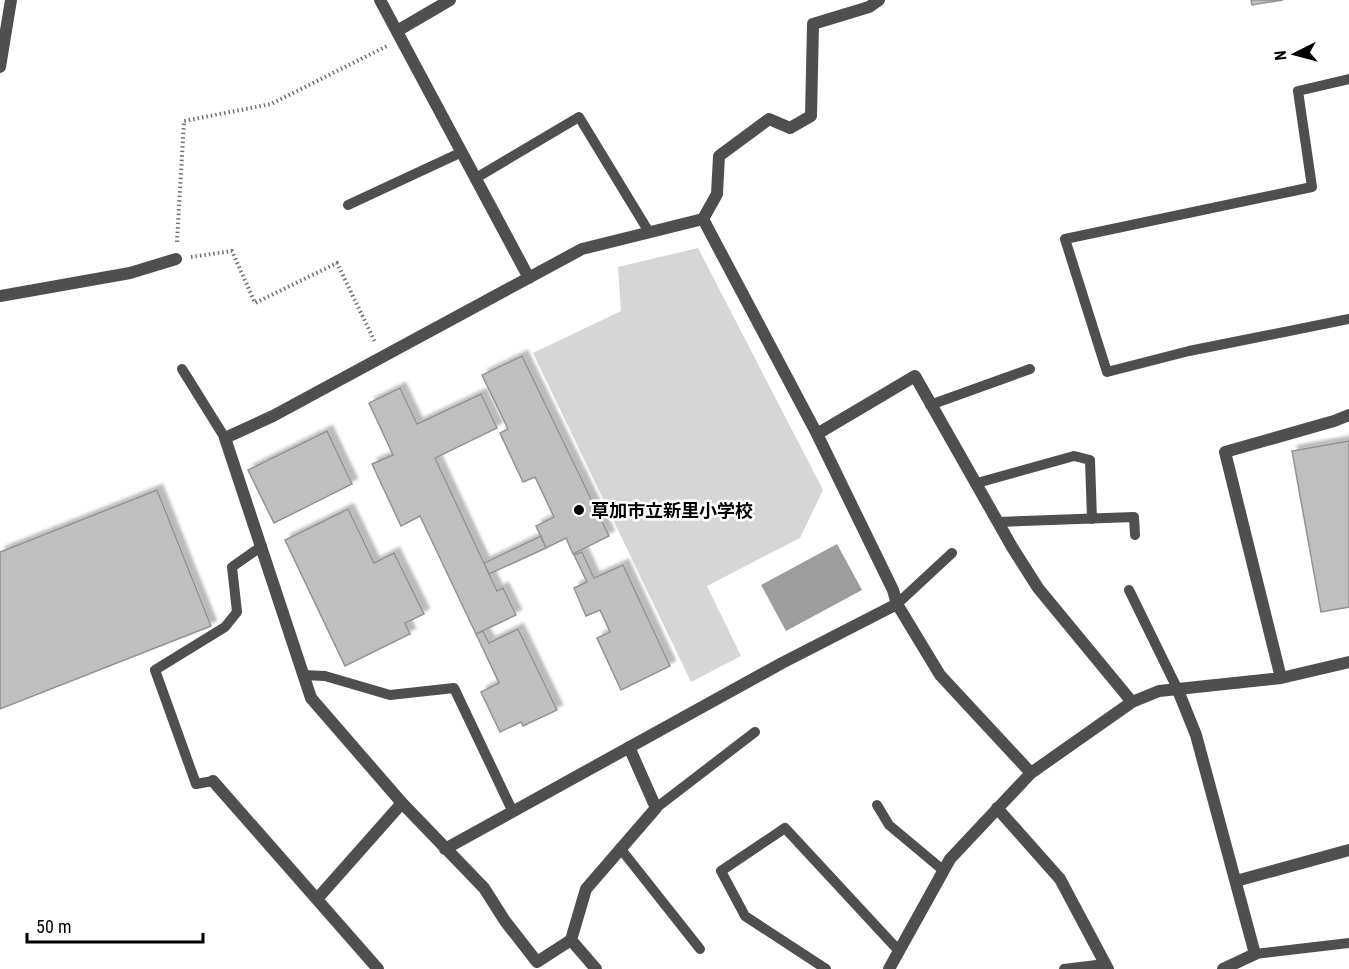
<svg xmlns="http://www.w3.org/2000/svg" width="1349" height="969" viewBox="0 0 1349 969" font-family="'Roboto Condensed','Noto Sans JP',sans-serif">
	<defs>
		<filter id="shadow"><feDropShadow dx="5.5" dy="-5.5" stdDeviation="1.5" flood-color="#0004"/></filter>
	</defs>
	<rect width="100%" height="100%" fill="#fff"/>
	<path fill="#d6d6d6" d="M698 248 823 490 800 538 707 586 741 656 691 682 533 353 621 311 618 267Z"/>
	<path fill="#9d9d9d" d="M837 544 862 590 786 631 761 585Z"/>
	<path fill="#bfbfbf" stroke="#939393" stroke-width="1.5" filter="url(#shadow)" d="M1251 0H1283L1252 5Z
		M522 356 609 536 573 554 566 538 546 548 536 526 554 517 535 477 523 482 500 433 508 429 482 375Z
		M400 388 417 424 481 394 497 428 435 458 497 591 503 588 516 615 476 634 420 516 401 526 372 464 393 455 369 403Z
		M327 431 352 484 274 523 248 470Z
		M1349 441V607L1321 612 1292 451Z
		M157 490 211 626 0 709V552Z
		M348 509 374 563 394 553 424 614 405 623 410 634 345 666 285 540Z
		M541 536 546 548 489 574 484 563Z
		M582 552 594 578 623 565 670 666 621 690 597 638 610 632 600 610 586 616 574 588 587 582 574 555Z
		M518 629 557 710 523 726 521 722 500 732 481 692 499 683 476 634 483 631 489 643Z"/>
	<g fill="none" stroke-linecap="round" stroke-linejoin="round">
		<path stroke="#717171" stroke-width="4" stroke-dasharray="1.5 3" stroke-linecap="butt" d="M177 242 184 121 271 104 387 46
			M191 257 232 251 255 303 337 263 375 342"/>
		<path stroke="#4f4f4f" stroke-width="10" d="M1349 79 1298 91 1312 187 1065 239 1107 372 1189 351 1349 319
			M476 178 579 117 649 232
			M348 205 462 152
			M182 369 225 438
			M930 405 1030 369
			M977 483 1074 456 1090 460 1092 519
			M999 522 1134 517 1135 535
			M1129 590 1177 688
			M897 604 952 553
			M303 675 325 676 390 695 454 688 512 810
			M213 781 196 784 155 670 225 627 237 612 232 567 262 546
			M877 805 889 825 944 871
			M656 808 755 732
			M620 848 700 949
			M1255 954 1349 943
			M826 969 745 916 721 871 785 828 899 951
			M1064 969 1105 964"/>
		<path stroke="#4f4f4f" stroke-width="12" d="M380 0 529 278
			M397 31 450 0
			M703 219 717 194 719 156 769 119 790 128 811 116 813 24 869 7 879 0
			M0 296 130 273 176 259
			M817 434 915 376 1012 547 1038 588 1132 702
			M1281 678 1225 452 1334 421 1349 415
			M1177 688 1196 735 1255 954 1223 969
			M629 747 656 808 586 889 571 940 537 962 505 921 484 888 402 803 311 698 225 438 273 416 582 249 703 219 817 434 893 590 897 604 940 675 1031 773
			M213 781 378 969
			M997 808 1060 879 1108 969
			M445 849 782 663 897 604
			M1236 881 1349 850
			M317 899 402 803
			M571 940 596 969
			M889 969 950 859 1031 773 1132 702 1159 691 1281 678 1349 662"/>
		<path stroke="#4f4f4f" stroke-width="12" d="M0 67 11 0"/>
	</g>
	<circle fill="#000" stroke="#fff" stroke-width="2" cx="579" cy="510" r="6"/>
	<g text-anchor="middle" dominant-baseline="central" stroke-width="5" stroke-linejoin="round" paint-order="stroke">
		<g font-size="18" font-weight="bold" fill="#000" stroke="#fff" text-anchor="start">
			<text x="591" y="510">草加市立新里小学校</text>
		</g>
	</g>
	<g transform="translate(1295 54) rotate(264)" stroke="#ffffff" stroke-width="4.5" paint-order="stroke">
	<path d="M0-4.5L10 22L0 15L-10 22Z" fill="#000000"/>
	<text y="-9" font-size="16" font-weight="bold" text-anchor="middle" fill="#000000">N</text>
	</g>
	<path d="M27 933v9h176v-9" fill="none" stroke="#000000" stroke-width="3"/>
	<text x="36" y="933" font-size="18" fill="#000000" stroke="#ffffff" stroke-width="4.5" paint-order="stroke">50 m</text>
</svg>
